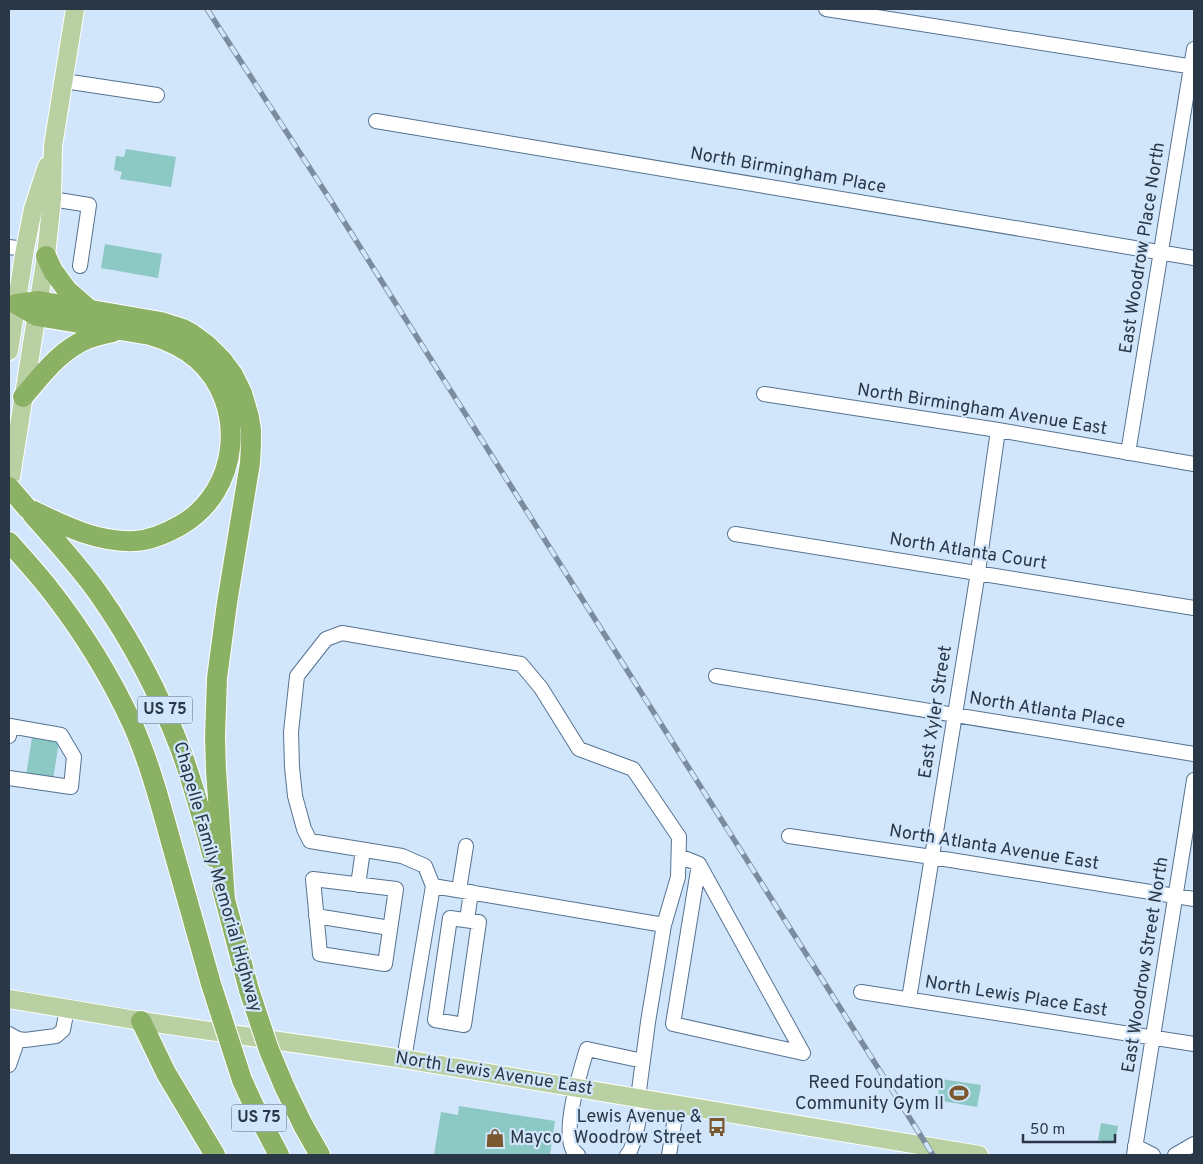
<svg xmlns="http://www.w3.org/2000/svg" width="1203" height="1164" viewBox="0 0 1203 1164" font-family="Overpass,sans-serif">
	<rect width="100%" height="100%" fill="#d1e5fb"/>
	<path fill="#8cc8c4" d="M126 149 176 157 171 187 120 179 122 172 114 170 116 156 124 157Z
		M105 244 162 254 158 278 101 268Z
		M32 738 59 742 53 779 26 775Z
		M941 1079 981 1085 977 1107 937 1100Z
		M459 1106 555 1121 550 1155H434L441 1112 458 1115Z
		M1101 1123 1118 1126 1115 1143 1098 1140Z"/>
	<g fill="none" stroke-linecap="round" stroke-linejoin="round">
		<g stroke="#557393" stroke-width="16">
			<path id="minor" d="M826 9 1194 67
				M64 81 157 95
				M376 121 1194 258
				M52 199 89 205 80 266
				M9 247 25 249
				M764 394 998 430 1194 464
				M1128 453 1194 49
				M735 534 1194 608
				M716 676 1194 754
				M9 736 10 726 61 735 74 757 71 787 9 778
				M789 836 932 857 1194 899
				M679 856 699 864 803 1053 673 1024 699 864
				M313 879 396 889 385 964 320 954Z
				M358 885 363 850
				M433 886 664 925
				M459 890 466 846
				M316 916 390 928
				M450 918 479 922 464 1025 435 1020Z
				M467 920 471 892
				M861 992 1194 1044
				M909 999 978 572 998 430
				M9 1034 18 1039 25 1040 56 1036 63 1030 67 1009
				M404 1059 433 886 425 866 402 856 310 841 304 829 295 796 292 767 291 732 297 676 326 639 342 633 521 664 541 688 579 749 633 769 679 837 678 877 664 925 648 1022 638 1098
				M9 1065 18 1039
				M1135 1146 1153 1155
				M578 1155C577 1154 574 1151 573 1150 562 1129 580 1072 587 1049L643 1061
				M627 1155C635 1148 640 1111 643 1099
				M669 1155 677 1105
				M1134 1155 1194 780
				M1175 1155 1194 1144"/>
		</g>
		<g stroke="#fff" stroke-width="20">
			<path id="major" d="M9 351 25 249 33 209 47 166
				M9 489 46 256 52 199 53 146 75 9
				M9 999 141 1021 404 1059 979 1155"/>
		</g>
		<g stroke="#fff" stroke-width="22">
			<path id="highway" d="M46 256 53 271 67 290 90 310
				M16 304 39 301 161 322 183 329 192 334 207 345 222 360 233 375 242 393 249 417 251 430V445L250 463 227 603 217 678 215 737 216 770 225 900
				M16 304 37 316 150 335C167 340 183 347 197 359 248 404 240 491 181 525 167 533 152 540 135 541 96 543 61 524 27 508
				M23 397C42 375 59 351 87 339 95 336 104 334 113 332
				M32 514C54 539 78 565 98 593 131 640 159 693 180 748 193 783 203 820 213 857
				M9 542C23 558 38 574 51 591 83 632 110 676 132 723 149 761 160 802 171 842 184 889 198 937 211 984
				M222 888 249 990
				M141 1021 166 1073 215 1155
				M242 1080 258 1115 279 1155
				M285 1088 303 1125 320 1155"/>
		</g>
		<use href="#minor" stroke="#fff" stroke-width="14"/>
		<use href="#major" stroke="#b9d0a3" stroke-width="18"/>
		<use href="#highway" stroke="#8bb165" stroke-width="20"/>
		<g stroke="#7c8c9f" stroke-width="5.5">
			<path id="rail" d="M207 9 331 201 933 1155"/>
		</g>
		<use href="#rail" stroke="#d1e5fb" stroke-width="4" stroke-dasharray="11" stroke-linecap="butt"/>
		<g stroke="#fff" stroke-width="22" stroke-linecap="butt">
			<path id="highway-bridge" d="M9 487 27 508
				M211 984 242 1080
				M249 990 269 1050 285 1088"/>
		</g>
		<use href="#highway-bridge" stroke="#8bb165" stroke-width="20"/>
	</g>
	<defs>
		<g id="stadium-bare" transform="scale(1.5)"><path d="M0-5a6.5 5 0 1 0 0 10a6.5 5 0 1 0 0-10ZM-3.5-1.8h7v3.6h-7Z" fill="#7a5930" stroke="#d1e5fb" stroke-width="2.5" paint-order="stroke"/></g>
		<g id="bus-bare" transform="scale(1.5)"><path d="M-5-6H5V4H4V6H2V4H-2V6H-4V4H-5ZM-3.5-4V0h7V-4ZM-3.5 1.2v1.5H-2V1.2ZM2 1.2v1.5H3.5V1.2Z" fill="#7a5930" stroke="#d1e5fb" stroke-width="2.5" paint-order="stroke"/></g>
		<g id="shop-bare" transform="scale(1.5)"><path d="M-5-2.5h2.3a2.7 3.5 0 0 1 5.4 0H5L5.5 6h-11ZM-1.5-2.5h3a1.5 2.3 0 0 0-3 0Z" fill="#7a5930" stroke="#d1e5fb" stroke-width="2.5" paint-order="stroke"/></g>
	</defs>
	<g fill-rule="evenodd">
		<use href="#stadium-bare" x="959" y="1093"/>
		<use href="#bus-bare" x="717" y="1127"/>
		<use href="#shop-bare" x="495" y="1138"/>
	</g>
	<g text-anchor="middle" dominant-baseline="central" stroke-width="4.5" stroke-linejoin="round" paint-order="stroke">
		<g fill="#d1e5fb" stroke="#5c6b7c" stroke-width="1">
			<rect x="137.5" y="696.5" width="55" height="27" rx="4"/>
			<rect x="231.5" y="1104.5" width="55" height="27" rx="4"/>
		</g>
		<g font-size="16" font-weight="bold" fill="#2a3746">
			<text x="165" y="710">US 75</text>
			<text x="259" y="1118">US 75</text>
		</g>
		<g font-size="18" fill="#2a3746" stroke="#d1e5fb">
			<text transform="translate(788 171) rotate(10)">North Birmingham Place</text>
			<text transform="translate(1143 248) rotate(-81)">East Woodrow Place North</text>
			<text transform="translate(982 410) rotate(9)">North Birmingham Avenue East</text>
			<text transform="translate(968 552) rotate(9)">North Atlanta Court</text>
			<text transform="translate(1047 711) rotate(9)">North Atlanta Place</text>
			<text transform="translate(936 712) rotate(-81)">East Xyler Street</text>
			<text transform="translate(994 848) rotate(9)">North Atlanta Avenue East</text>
			<text transform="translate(217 877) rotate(74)">Chapelle Family Memorial Highway</text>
			<text transform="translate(1146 965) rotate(-81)">East Woodrow Street North</text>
			<text transform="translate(1016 997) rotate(9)">North Lewis Place East</text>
			<text transform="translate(494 1074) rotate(9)">North Lewis Avenue East</text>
		</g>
		<g font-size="18" fill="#2a3746" stroke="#d1e5fb" text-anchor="end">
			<text x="944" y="1083">Reed Foundation<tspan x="944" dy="21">Community Gym II</tspan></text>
			<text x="702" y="1117">Lewis Avenue &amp;<tspan x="702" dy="21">Woodrow Street</tspan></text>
			<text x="510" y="1138" text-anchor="start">Mayco</text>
		</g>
	</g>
	<rect width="1203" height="1164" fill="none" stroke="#2a3746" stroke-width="20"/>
	<path d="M1023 1134v8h92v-8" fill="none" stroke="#2a3746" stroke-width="2.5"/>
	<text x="1030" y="1134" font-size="15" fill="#2a3746" stroke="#d1e5fb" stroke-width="4" paint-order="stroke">50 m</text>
</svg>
